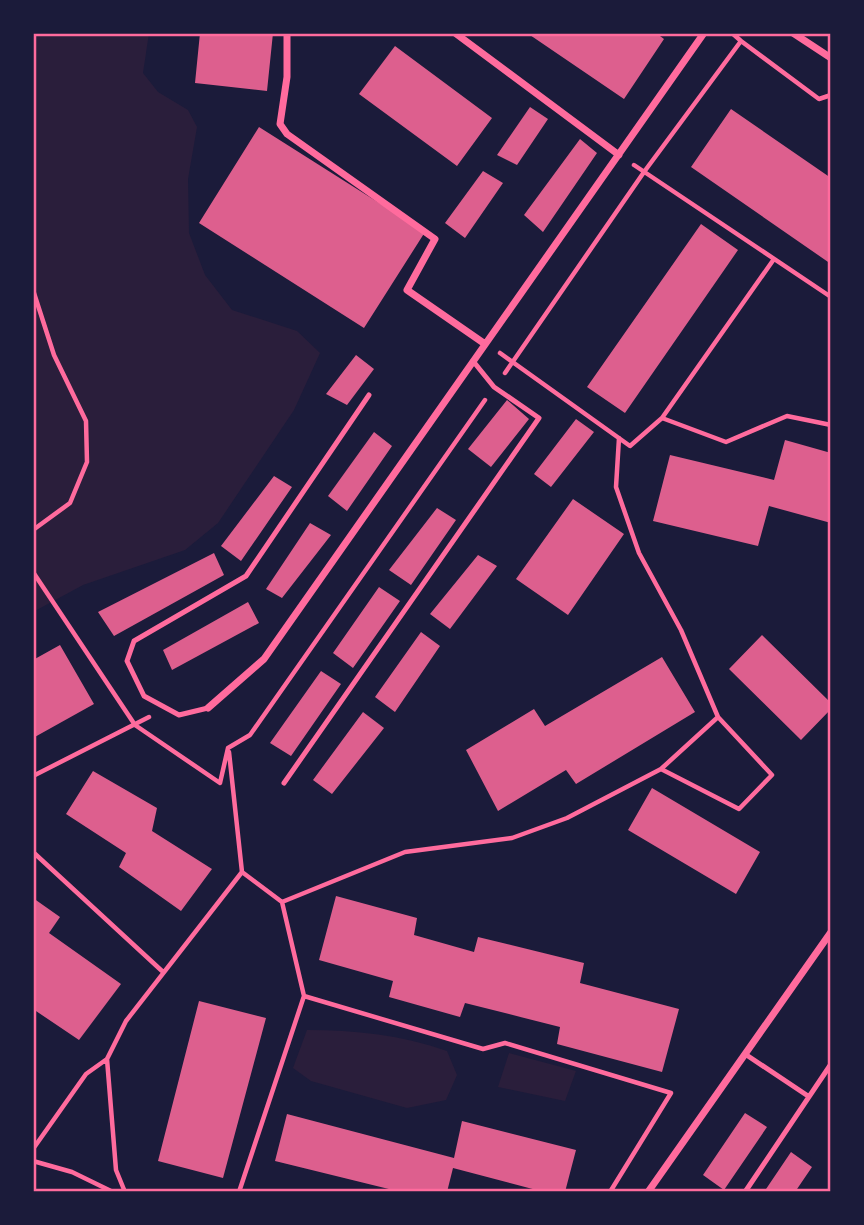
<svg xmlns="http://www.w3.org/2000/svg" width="864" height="1225" viewBox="0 0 864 1225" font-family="Poppins,sans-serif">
	<rect width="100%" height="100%" fill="#1b1b3a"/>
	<path fill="#2a1e3b" d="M33 33H149L143 73 158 92 188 110 197 127 188 179 189 233 205 275 232 310 297 331 320 353 294 410 218 523 185 550 83 585 33 612Z
		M307 1030C355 1030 402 1035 447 1051L457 1075 446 1100 407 1108 311 1081 293 1068Z
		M509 1053 576 1071 565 1101 498 1087Z"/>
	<path fill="#dd5f8e" d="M200 33H273L267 91 195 83Z
		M527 33H656L664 39 624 99Z
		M395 46 492 118 457 166 359 94Z
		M530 107 548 119 517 165 497 155Z
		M731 109 831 178V264L691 167Z
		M259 127 425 232 364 328 199 223Z
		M580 139 597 153 543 232 524 215Z
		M483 171 503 183 465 238 445 223Z
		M701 224 738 250 625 413 587 387Z
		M356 355 374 369 347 405 326 394Z
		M507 400 529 419 491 467 468 449Z
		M576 419 594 432 551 487 534 474Z
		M374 432 392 446 347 511 328 496Z
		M785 440 831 453V523L769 506 758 546 653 521 670 455 774 480Z
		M274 476 292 487 241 561 221 546Z
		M573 499 624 534 568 615 516 579Z
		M437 508 456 520 411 585 389 570Z
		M310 523 331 535 282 598 266 589Z
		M214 553 224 575 114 636 98 612Z
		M478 555 497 566 450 629 430 614Z
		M379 587 400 601 353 668 333 653Z
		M248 602 259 623 172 670 163 650Z
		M421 632 440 646 395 712 375 697Z
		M762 635 831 703V709L801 740 729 669Z
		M60 645 94 704 33 738V660Z
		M662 657 695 712 576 784 566 770 498 811 466 750 534 709 545 726Z
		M321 671 341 684 291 756 270 743Z
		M363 712 384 728 332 794 313 780Z
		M93 771 157 808 152 831 212 869 181 911 119 867 126 853 66 814Z
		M652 788 760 852 736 894 628 830Z
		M336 896 417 918 414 935 474 952 478 937 584 963 580 983 679 1009 662 1072 557 1044 560 1027 465 1003 460 1017 389 997 393 981 319 960Z
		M33 898 60 917 49 933 121 984 79 1040 33 1009Z
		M199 1001 266 1018 223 1178 158 1161Z
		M745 1113 767 1127 724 1190 703 1175Z
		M287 1114 454 1158 462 1121 576 1150 565 1192H544L453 1168 447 1192H401L275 1161Z
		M791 1152 812 1167 795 1192H764Z"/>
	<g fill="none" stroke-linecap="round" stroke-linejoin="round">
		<path stroke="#ff6b9d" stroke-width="4.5" d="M732 33 741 41
			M634 165 831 297
			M774 259 662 418 726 442 787 416 831 425
			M33 290 54 355 86 421 87 462 70 503 33 530
			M500 353 630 446 662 418
			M505 373 644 172 741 41 819 99 831 95
			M619 438 616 487 639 553 681 630 718 717 772 775 739 809 661 769 718 717
			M33 572 135 725 220 783 228 748 250 735 485 400
			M229 752 242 872 282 902 405 852 512 838 567 818 661 769
			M33 776 149 717
			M33 852 162 971
			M282 902 304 996 483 1049 505 1043 671 1093 610 1192
			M107 1059 116 1170 125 1192
			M33 1149 86 1074 107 1059 126 1021 242 872
			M33 1161 72 1172 113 1192
			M239 1192 304 996"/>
		<path stroke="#ff6b9d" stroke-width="5" d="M208 708 179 715 144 696 127 661 134 641 246 576 369 395
			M284 783 539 418 494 387 473 361
			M745 1054 808 1096
			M745 1192 831 1064"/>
		<path stroke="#ff6b9d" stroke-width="7" d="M287 33V77L280 124 287 134 435 239 407 290 485 344
			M455 33 619 155
			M793 33 831 58
			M208 708 264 659 704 33
			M648 1192 831 932"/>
	</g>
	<rect width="864" height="1225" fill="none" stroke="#1b1b3a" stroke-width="70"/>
	<rect x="35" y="35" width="794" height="1155" fill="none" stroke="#ff6b9d" stroke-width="2.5"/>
</svg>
